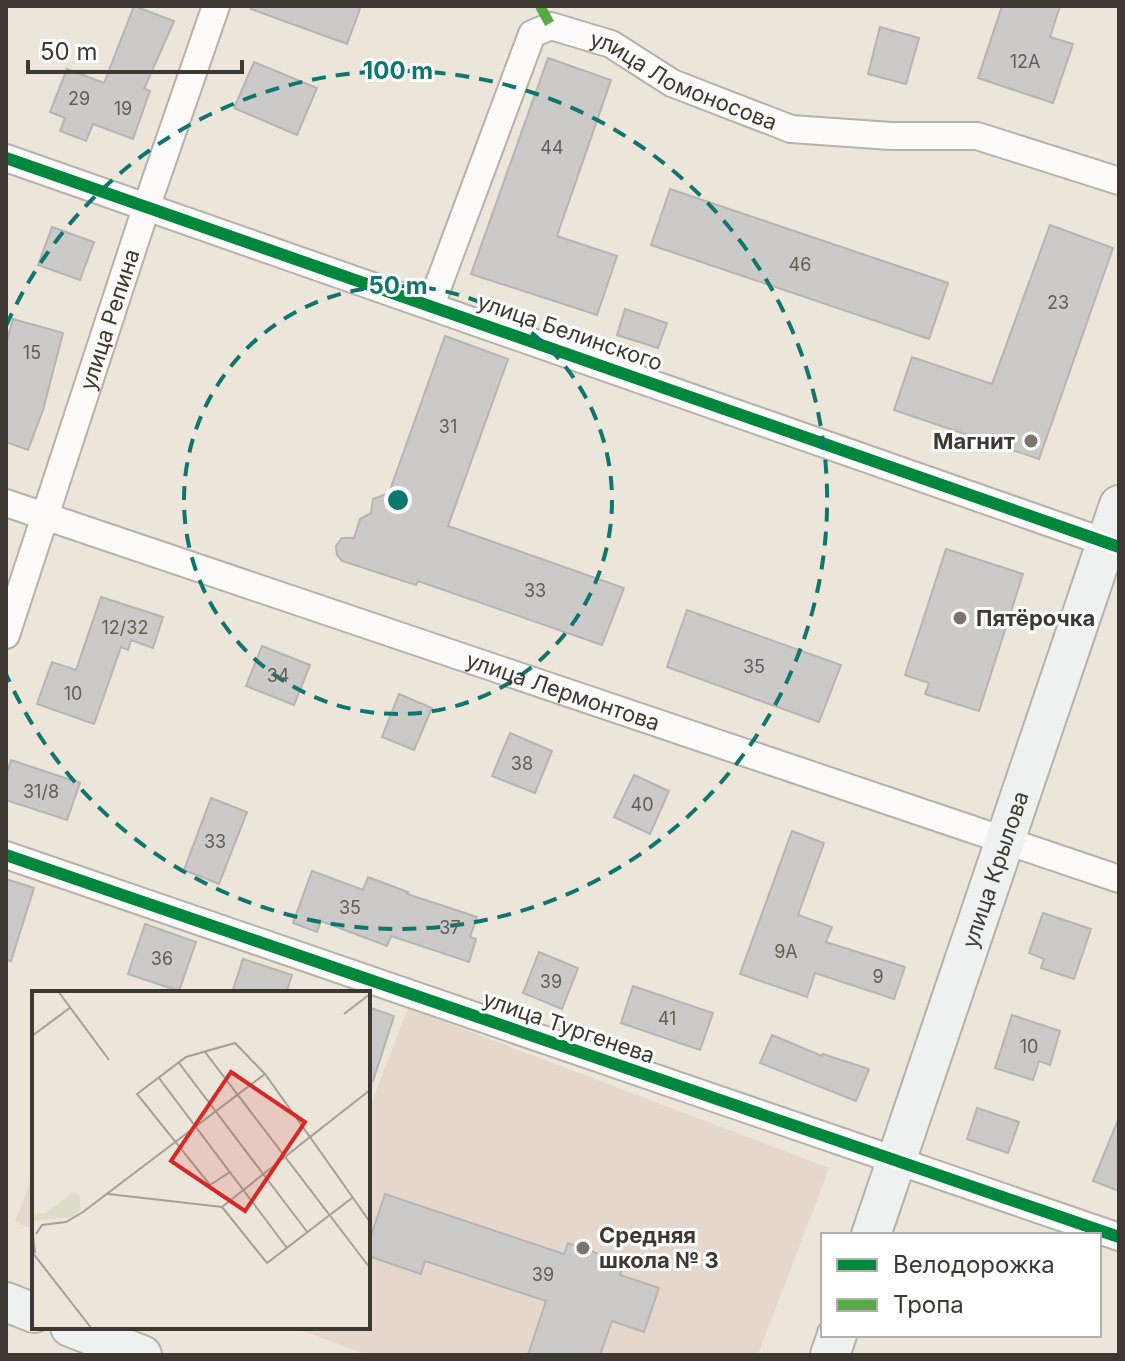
<svg xmlns="http://www.w3.org/2000/svg" width="1125" height="1361" viewBox="0 0 1125 1361" font-family="Inter,sans-serif">
	<rect width="100%" height="100%" fill="#ebe5da"/>
	<path fill="#e6d7cc" d="M408 1008 829 1168 758 1355H367L293 1327H368V1112Z
		M34 1172V1229L15 1222Z"/>
	<path fill="#cccac8" stroke="#b6b4b2" stroke-width="2" d="M134 6 174 21 144 89 150 91 133 139 93 124 86 141 60 131 65 118 50 112 67 69 104 83Z
		M252 6H361L347 44 251 9Z
		M1002 6H1060L1050 37 1073 44 1053 103 978 78Z
		M880 27 919 38 906 84 868 74Z
		M548 58 611 80 557 236 617 256 597 315 471 274Z
		M254 62 317 88 297 135 234 108Z
		M670 189 948 283 929 339 651 245Z
		M1050 225 1113 248 1039 459 894 410 912 357 992 384Z
		M52 227 94 242 80 280 38 265Z
		M625 309 667 323 658 348 617 335Z
		M13 319 63 333 43 410 28 450 6 442V344Z
		M445 336 508 359 448 526 624 588 602 645 418 581 416 585 342 561 337 555 336 546 342 538H354L360 519 371 513 373 499 389 493Z
		M946 549 1023 574 979 711 925 694 929 683 905 675Z
		M101 597 163 617 153 648 131 640 128 650 121 647 94 724 37 704 52 662 76 670Z
		M687 610 841 665 819 722 667 667Z
		M262 646 310 665 294 705 246 686Z
		M399 694 432 708 414 750 382 737Z
		M510 733 552 751 535 793 492 776Z
		M11 760 80 783 67 820 6 800V776Z
		M634 775 669 791 650 834 614 817Z
		M211 798 247 812 219 884 184 870Z
		M792 831 824 843 798 915 832 927 826 942 905 967 894 999 815 973 807 997 740 974Z
		M312 871 363 890 368 877 408 892 407 894 477 917 470 937 476 939 469 962 391 936 387 946 321 921 317 932 293 923Z
		M6 879 34 888 11 961 6 960Z
		M1043 913 1091 929 1074 979 1041 968 1044 959 1029 953Z
		M145 924 196 942 179 991 128 974Z
		M539 952 578 968 562 1009 523 993Z
		M243 959 292 975 286 993H232Z
		M633 986 713 1013 700 1050 621 1023Z
		M368 1007 394 1016 373 1081 368 1080Z
		M1012 1015 1060 1031 1050 1065 1039 1061 1033 1080 995 1068Z
		M772 1035 822 1056 823 1054 869 1069 856 1101 760 1063Z
		M977 1108 1019 1122 1008 1153 967 1139Z
		M1118 1120H1119V1191L1093 1181Z
		M385 1194 564 1254 568 1243 625 1263 620 1275 659 1288 644 1332 612 1321 600 1355H528L546 1301 425 1261 421 1274 368 1256V1245Z"/>
	<g fill="none" stroke-linecap="round" stroke-linejoin="round">
		<g stroke="#b6b1a9" stroke-width="30">
			<g id="minor">
				<path d="M6 158 1119 547"/>
				<path id="s1" d="M431 305 532 34 551 26 611 44 672 83 791 129 891 136H977L1119 181"/>
				<path id="s2" d="M6 503 1119 879"/>
				<path id="s3" d="M6 635 146 208 216 6"/>
				<path d="M6 855 1119 1237"/>
			</g>
		</g>
		<g stroke="#b6b1a9" stroke-width="42">
			<g id="secondary">
				<path id="s4" d="M871 1235 1119 505"/>
				<path d="M6 1302 34 1313"/>
				<path d="M70 1327 142 1355"/>
				<path d="M830 1355 837 1335"/>
			</g>
		</g>
		<use href="#minor" stroke="#fcfbf9" stroke-width="26"/>
		<use href="#secondary" stroke="#eef1ef" stroke-width="38"/>
		<path stroke="#55ac45" stroke-width="10" stroke-dasharray="20 10" stroke-linecap="butt" d="M540 6 551 26"/>
		<g stroke="#fff" stroke-width="17">
			<path id="cycleway" d="M6 158 1119 547
				M6 855 1119 1237"/>
		</g>
		<use href="#cycleway" stroke="#00873e" stroke-width="12"/>
	</g>
	<g fill="none" stroke="#0f766e" stroke-width="4" stroke-dasharray="14 10">
		<circle cx="398" cy="500" r="214"/>
		<path d="M6 326A429 429 0 1 1 6 674"/>
	</g>
	<g fill="#7a756d" stroke="#fff" stroke-width="3">
		<circle cx="1031" cy="441" r="8"/>
		<circle cx="960" cy="618" r="8"/>
		<circle cx="583" cy="1248" r="8"/>
	</g>
	<g text-anchor="middle" dominant-baseline="central" stroke-width="6" stroke-linejoin="round" paint-order="stroke">
		<g font-size="18" fill="#615d58">
			<text x="1025" y="61">12А</text>
			<text x="79" y="98">29</text>
			<text x="123" y="108">19</text>
			<text x="552" y="147">44</text>
			<text x="800" y="264">46</text>
			<text x="1058" y="302">23</text>
			<text x="32" y="352">15</text>
			<text x="448" y="426">31</text>
			<text x="535" y="590">33</text>
			<text x="125" y="627">12/32</text>
			<text x="754" y="666">35</text>
			<text x="278" y="675">34</text>
			<text x="73" y="693">10</text>
			<text x="522" y="763">38</text>
			<text x="41" y="791">31/8</text>
			<text x="642" y="804">40</text>
			<text x="215" y="841">33</text>
			<text x="350" y="907">35</text>
			<text x="450" y="927">37</text>
			<text x="786" y="951">9А</text>
			<text x="162" y="958">36</text>
			<text x="878" y="976">9</text>
			<text x="551" y="981">39</text>
			<text x="667" y="1018">41</text>
			<text x="1029" y="1046">10</text>
			<text x="543" y="1274">39</text>
		</g>
		<g font-size="22" fill="#3d3932" stroke="#fff">
			<text stroke="none"><textPath href="#s1" startOffset="454">улица Ломоносова</textPath></text>
			<text stroke="none"><textPath href="#s3" startOffset="332">улица Репина</textPath></text>
			<text transform="translate(570 332) rotate(19)">улица Белинского</text>
			<text stroke="none"><textPath href="#s2" startOffset="588">улица Лермонтова</textPath></text>
			<text stroke="none"><textPath href="#s4" startOffset="386">улица Крылова</textPath></text>
			<text transform="translate(569 1027) rotate(19)">улица Тургенева</text>
		</g>
		<g font-size="22" font-weight="bold" fill="#3d3932" stroke="#fff" text-anchor="start">
			<text x="1015" y="441" text-anchor="end">Магнит</text>
			<text x="976" y="618">Пятёрочка</text>
			<text x="599" y="1235">Средняя<tspan x="599" dy="25">школа № 3</tspan></text>
		</g>
	</g>
	<g transform="translate(32 991)">
		<rect width="338" height="338" fill="#ebe5da"/>
		<path d="M41 201 48 205V219L40 226 0 230V223L14 222Z" fill="#ddddc7"/>
		<path fill="none" stroke="#a5a097" stroke-width="2" d="M26 0 77 69M312 23 338 3M0 45 39 16M173 61 338 277M147 72 276 242M127 87 255 257M198 181 178 194 105 103 154 66 203 52 233 83M76 203 190 216M190 216 278 146 338 231M190 216 235 272 320 207M0 235 3 262M4 243 10 234 34 231 51 221 233 83 278 146 338 99M0 261 60 338"/>
		<path fill="#d62828" fill-opacity="0.15" stroke="#d62828" stroke-width="4" d="M199 81 273 131 213 220 139 170Z"/>
		<rect width="338" height="338" fill="none" stroke="#3d3932" stroke-width="4"/>
	</g>
	<circle cx="398" cy="500" r="12" fill="#0f766e" stroke="#fff" stroke-width="4"/>
	<g font-size="24" text-anchor="middle" font-weight="bold" fill="#0f766e" stroke="#fff" stroke-width="6" stroke-linejoin="round" paint-order="stroke">
		<text x="398" y="79">100 m</text>
		<text x="398" y="294">50 m</text>
	</g>
	<rect width="1125" height="1361" fill="none" stroke="#3d3932" stroke-width="16"/>
	<rect x="821" y="1233" width="280" height="104" fill="#ffffff" stroke="#b1b0ad" stroke-width="2"/>
	<rect x="837" y="1259" width="40" height="12" fill="#00873e" stroke="#b1b0ad" stroke-width="2"/>
	<text x="893" y="1273" font-size="24" fill="#3d3932">Велодорожка</text>
	<rect x="837" y="1299" width="40" height="12" fill="#55ac45" stroke="#b1b0ad" stroke-width="2"/>
	<text x="893" y="1313" font-size="24" fill="#3d3932">Тропа</text>
	<path d="M28 60v12h214v-12" fill="none" stroke="#3d3932" stroke-width="4"/>
	<text x="40" y="60" font-size="24" fill="#3d3932" stroke="#ffffff" stroke-width="6" paint-order="stroke">50 m</text>
</svg>
